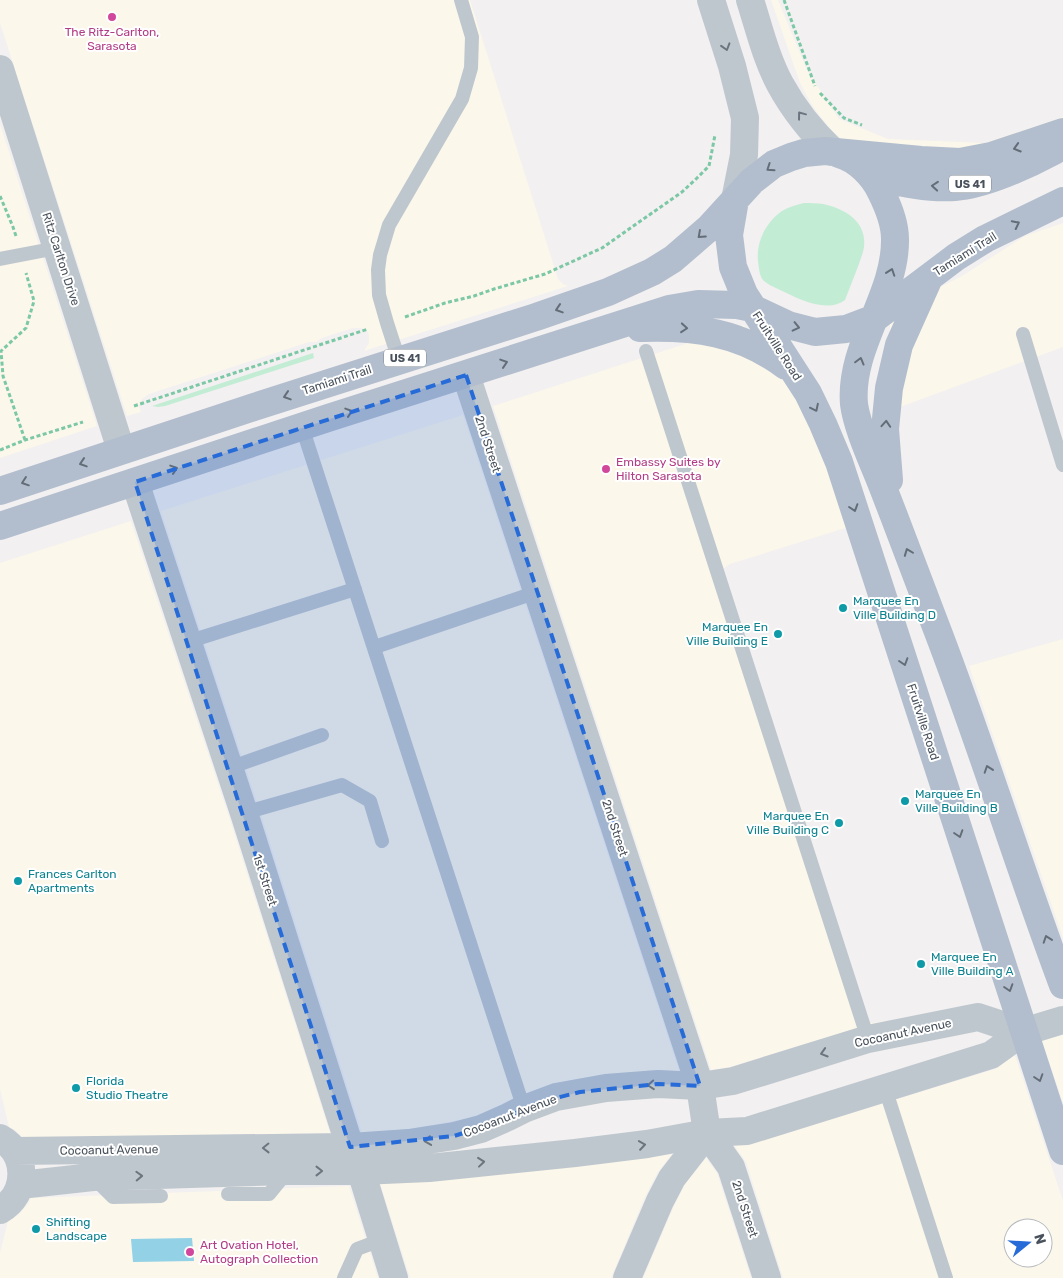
<svg xmlns="http://www.w3.org/2000/svg" width="1063" height="1278" viewBox="0 0 1063 1278" font-family="Rubik,sans-serif">
	<rect width="100%" height="100%" fill="#f2f0f0"/>
	<path fill="#fbf7eb" fill-rule="evenodd" d="M0 0H470L558 279 563 284 568 286 367 350 364 351 369 343V336L368 332 361 328H353L322 338 316 342H309L149 394 142 399 140 402 139 406 141 412 127 416 0 23Z
		M771 0H778L807 70 839 119 888 139 985 143 1063 117V129L956 163 856 151 832 131 813 107 800 83Z
		M0 124 97 426 0 458Z
		M1063 223V347L892 410 889 370 890 322 904 305 962 276 1025 236Z
		M744 325 795 396 835 482 849 528 842 529 730 564 723 569 864 1019 871 1023 890 1021 864 1026 730 1067 711 1070 493 406Z
		M463 415 679 1071 658 1070 606 1074 577 1079 552 1084 522 1094 487 1112 465 1119 409 1129 362 1133 259 808 161 511Z
		M131 521 229 817 330 1133 23 1138 15 1130 9 1127 0 1089V563Z
		M1063 639V938L969 666Z
		M1063 1034V1103L1042 1041Z
		M1015 1055 1063 1201V1278H783L746 1162 734 1145 751 1144 995 1069ZM1013 1228H1043V1258H1013Z
		M672 1154 658 1172 645 1197 611 1278H410L380 1183 648 1158Z
		M706 1158 717 1173 751 1278H643L674 1206 685 1184Z
		M349 1186 378 1278H0V1253L8 1221 18 1215 27 1205 31 1198Z"/>
	<path fill="#c2ecd4" d="M804 203C810 203 817 203 823 204 847 209 870 224 863 252 858 268 851 284 845 300 827 314 797 298 780 290 774 287 767 284 763 280 759 275 759 267 758 261 756 242 766 222 782 211 789 207 796 205 804 203Z
		M313 353 314 358 165 406 158 407 152 406Z"/>
	<path fill="#92d1e6" d="M192 1238 194 1261 133 1262 131 1239Z"/>
	<g fill="none" stroke-linecap="round" stroke-linejoin="round">
		<path stroke="#7cc8a6" stroke-width="3" stroke-dasharray="4 2.5" stroke-linecap="butt" d="M784 0 815 86
			M820 93 844 118 862 125
			M0 196 13 227 16 236
			M405 317 445 303 474 296 494 289 545 274 602 248 682 192 697 178 709 166 715 135
			M134 406 368 329
			M25 440 3 376 1 351 26 328 34 301 26 273
			M0 450 25 440 83 422"/>
		<path stroke="#bfc7ce" stroke-width="14" d="M0 259 57 248
			M1023 334 1063 465
			M646 351 868 1039
			M399 360 387 323 379 295 378 270 380 255 389 225 462 99 471 68 472 37 461 0
			M302 427 524 1109
			M187 642 355 589
			M375 647 537 592
			M229 768 322 735
			M244 813 342 785 370 801 382 841
			M885 1088 946 1278
			M94 1178 113 1197 161 1196
			M228 1194H269L287 1172
			M344 1278 357 1249 381 1240"/>
		<path stroke="#bfc7ce" stroke-width="28" d="M711 0 732 66 745 118 744 155 735 200
			M750 0C759 28 766 58 780 84 793 108 813 133 833 152
			M0 69 121 450
			M466 375 700 1086 707 1133 731 1167 767 1278
			M135 482 244 813 350 1147 361 1171 394 1278
			M627 1278 660 1201 672 1178 707 1133"/>
		<path stroke="#bfc7ce" stroke-width="28" d="M0 1138C29 1154 28 1194 0 1210
			M15 1151 350 1147 409 1143 454 1136 481 1129 508 1117 524 1109 556 1097 606 1088 658 1084 700 1086 733 1081 868 1039 978 1017 1023 1032
			M20 1185 93 1177 288 1171H361L429 1168 575 1153 647 1144 707 1133 747 1131 991 1055 1023 1032 1063 1020"/>
		<path stroke="#b2becd" stroke-width="28" d="M839 154C857 159 873 175 881 192 888 206 895 223 895 239 896 296 849 346 854 404 857 428 873 462 882 485 900 531 917 577 935 624 981 743 1018 865 1063 985
			M871 176C898 182 927 189 955 187 984 185 1028 165 1054 151
			M735 200 729 235 733 267 744 294 808 393 823 424 839 462 1063 1151
			M640 328C694 326 741 332 786 366
			M889 480 885 429 889 388 899 345 929 278
			M0 491 254 407 536 317 608 292 652 272 673 259 710 227 752 181 774 164 791 157 804 153 825 151 921 160 960 162 991 156 1063 132
			M0 526 328 418 669 309 698 304 737 305 752 308 788 325 815 332 846 329 875 318 956 257 985 239 1063 201"/>
	</g>
	<defs><path id="oneway-chevron" d="M-2-3.5L2.5 0L-2 3.5" fill="none" stroke-width="1.6" stroke-linecap="round" stroke-linejoin="round" transform="scale(1.25)"/></defs>
	<g stroke="#6c757e">
		<use href="#oneway-chevron" transform="translate(726 47) rotate(73)"/>
		<use href="#oneway-chevron" transform="translate(801 115) rotate(-127)"/>
		<use href="#oneway-chevron" transform="translate(824 1053) rotate(163)"/>
		<use href="#oneway-chevron" transform="translate(651 1085) rotate(176)"/>
		<use href="#oneway-chevron" transform="translate(428 1141) rotate(172)"/>
		<use href="#oneway-chevron" transform="translate(642 1145) rotate(-8)"/>
		<use href="#oneway-chevron" transform="translate(266 1148) rotate(179)"/>
		<use href="#oneway-chevron" transform="translate(481 1162) rotate(-6)"/>
		<use href="#oneway-chevron" transform="translate(319 1171)"/>
		<use href="#oneway-chevron" transform="translate(139 1176) rotate(-2)"/>
	</g>
	<g stroke="#636d78">
		<use href="#oneway-chevron" transform="translate(1017 148) rotate(163)"/>
		<use href="#oneway-chevron" transform="translate(770 168) rotate(146)"/>
		<use href="#oneway-chevron" transform="translate(935 186) rotate(-175)"/>
		<use href="#oneway-chevron" transform="translate(1016 224) rotate(-27)"/>
		<use href="#oneway-chevron" transform="translate(701 235) rotate(138)"/>
		<use href="#oneway-chevron" transform="translate(891 272) rotate(-71)"/>
		<use href="#oneway-chevron" transform="translate(559 309) rotate(162)"/>
		<use href="#oneway-chevron" transform="translate(796 327) rotate(13)"/>
		<use href="#oneway-chevron" transform="translate(684 328) rotate(5)"/>
		<use href="#oneway-chevron" transform="translate(860 361) rotate(-75)"/>
		<use href="#oneway-chevron" transform="translate(504 363) rotate(-18)"/>
		<use href="#oneway-chevron" transform="translate(287 396) rotate(162)"/>
		<use href="#oneway-chevron" transform="translate(815 408) rotate(64)"/>
		<use href="#oneway-chevron" transform="translate(349 412) rotate(-18)"/>
		<use href="#oneway-chevron" transform="translate(886 424) rotate(-86)"/>
		<use href="#oneway-chevron" transform="translate(83 463) rotate(162)"/>
		<use href="#oneway-chevron" transform="translate(174 469) rotate(-18)"/>
		<use href="#oneway-chevron" transform="translate(25 482) rotate(161)"/>
		<use href="#oneway-chevron" transform="translate(854 508) rotate(72)"/>
		<use href="#oneway-chevron" transform="translate(908 552) rotate(-111)"/>
		<use href="#oneway-chevron" transform="translate(904 662) rotate(72)"/>
		<use href="#oneway-chevron" transform="translate(988 769) rotate(-109)"/>
		<use href="#oneway-chevron" transform="translate(959 834) rotate(72)"/>
		<use href="#oneway-chevron" transform="translate(1047 939) rotate(-109)"/>
		<use href="#oneway-chevron" transform="translate(1009 988) rotate(72)"/>
		<use href="#oneway-chevron" transform="translate(1039 1078) rotate(72)"/>
	</g>
	<path fill="#266bd7" fill-opacity="0.2" stroke="#266bd7" stroke-width="4" stroke-dasharray="10 6" stroke-linejoin="round" d="M466 375 700 1086 658 1084 580 1092 540 1102 492 1124 454 1136 350 1147 135 482Z"/>
	<g fill="#d1479c" stroke="#fff" stroke-width="2">
		<circle cx="112" cy="17" r="5"/>
		<circle cx="606" cy="469" r="5"/>
		<circle cx="190" cy="1252" r="5"/>
	</g>
	<g fill="#0f9aa8" stroke="#fff" stroke-width="2">
		<circle cx="843" cy="608" r="5"/>
		<circle cx="778" cy="634" r="5"/>
		<circle cx="905" cy="801" r="5"/>
		<circle cx="839" cy="823" r="5"/>
		<circle cx="18" cy="881" r="5"/>
		<circle cx="921" cy="964" r="5"/>
		<circle cx="76" cy="1088" r="5"/>
		<circle cx="36" cy="1229" r="5"/>
	</g>
	<g text-anchor="middle" dominant-baseline="central" stroke-width="4" stroke-linejoin="round" paint-order="stroke">
		<g fill="#fff" stroke="#80868d" stroke-width="1">
			<rect x="949" y="175.5" width="42" height="17" rx="4"/>
			<rect x="384" y="349.5" width="42" height="17" rx="4"/>
		</g>
		<g font-size="11" font-weight="bold" fill="#49525c">
			<text x="970" y="184">US 41</text>
			<text x="405" y="358">US 41</text>
		</g>
		<g font-size="12" fill="#b23c85" stroke="#fff" text-anchor="start">
			<text x="112" y="32" text-anchor="middle">The Ritz-Carlton,<tspan x="112" dy="14">Sarasota</tspan></text>
			<text x="616" y="462">Embassy Suites by<tspan x="616" dy="14">Hilton Sarasota</tspan></text>
			<text x="200" y="1245">Art Ovation Hotel,<tspan x="200" dy="14">Autograph Collection</tspan></text>
		</g>
		<g font-size="12" fill="#49525c" stroke="#fff">
			<text transform="translate(965 254) rotate(-32)">Tamiami Trail</text>
			<text transform="translate(61 259) rotate(72)">Ritz Carlton Drive</text>
			<text transform="translate(777 346) rotate(57)">Fruitville Road</text>
			<text transform="translate(337 380) rotate(-18)">Tamiami Trail</text>
			<text transform="translate(488 444) rotate(72)">2nd Street</text>
			<text transform="translate(923 722) rotate(72)">Fruitville Road</text>
			<text transform="translate(615 828) rotate(72)">2nd Street</text>
			<text transform="translate(265 880) rotate(72)">1st Street</text>
			<text transform="translate(903 1033) rotate(-12)">Cocoanut Avenue</text>
			<text transform="translate(510 1116) rotate(-21)">Cocoanut Avenue</text>
			<text transform="translate(109 1150) rotate(-1)">Cocoanut Avenue</text>
			<text transform="translate(745 1209) rotate(72)">2nd Street</text>
		</g>
		<g font-size="12" fill="#0d838f" stroke="#fff" text-anchor="start">
			<text x="853" y="601">Marquee En<tspan x="853" dy="14">Ville Building D</tspan></text>
			<text x="768" y="627" text-anchor="end">Marquee En<tspan x="768" dy="14">Ville Building E</tspan></text>
			<text x="915" y="794">Marquee En<tspan x="915" dy="14">Ville Building B</tspan></text>
			<text x="829" y="816" text-anchor="end">Marquee En<tspan x="829" dy="14">Ville Building C</tspan></text>
			<text x="28" y="874">Frances Carlton<tspan x="28" dy="14">Apartments</tspan></text>
			<text x="931" y="957">Marquee En<tspan x="931" dy="14">Ville Building A</tspan></text>
			<text x="86" y="1081">Florida<tspan x="86" dy="14">Studio Theatre</tspan></text>
			<text x="46" y="1222">Shifting<tspan x="46" dy="14">Landscape</tspan></text>
		</g>
	</g>
	<g transform="translate(1028 1243) rotate(72)"><circle r="24" fill="#ffffff" stroke="#b6babe"/>
	<path d="M0-4L9 19L0 12L-9 19Z" fill="#266bd7"/>
	<text y="-8" font-size="14" font-weight="bold" text-anchor="middle" fill="#49525c">N</text>
	</g>
</svg>
